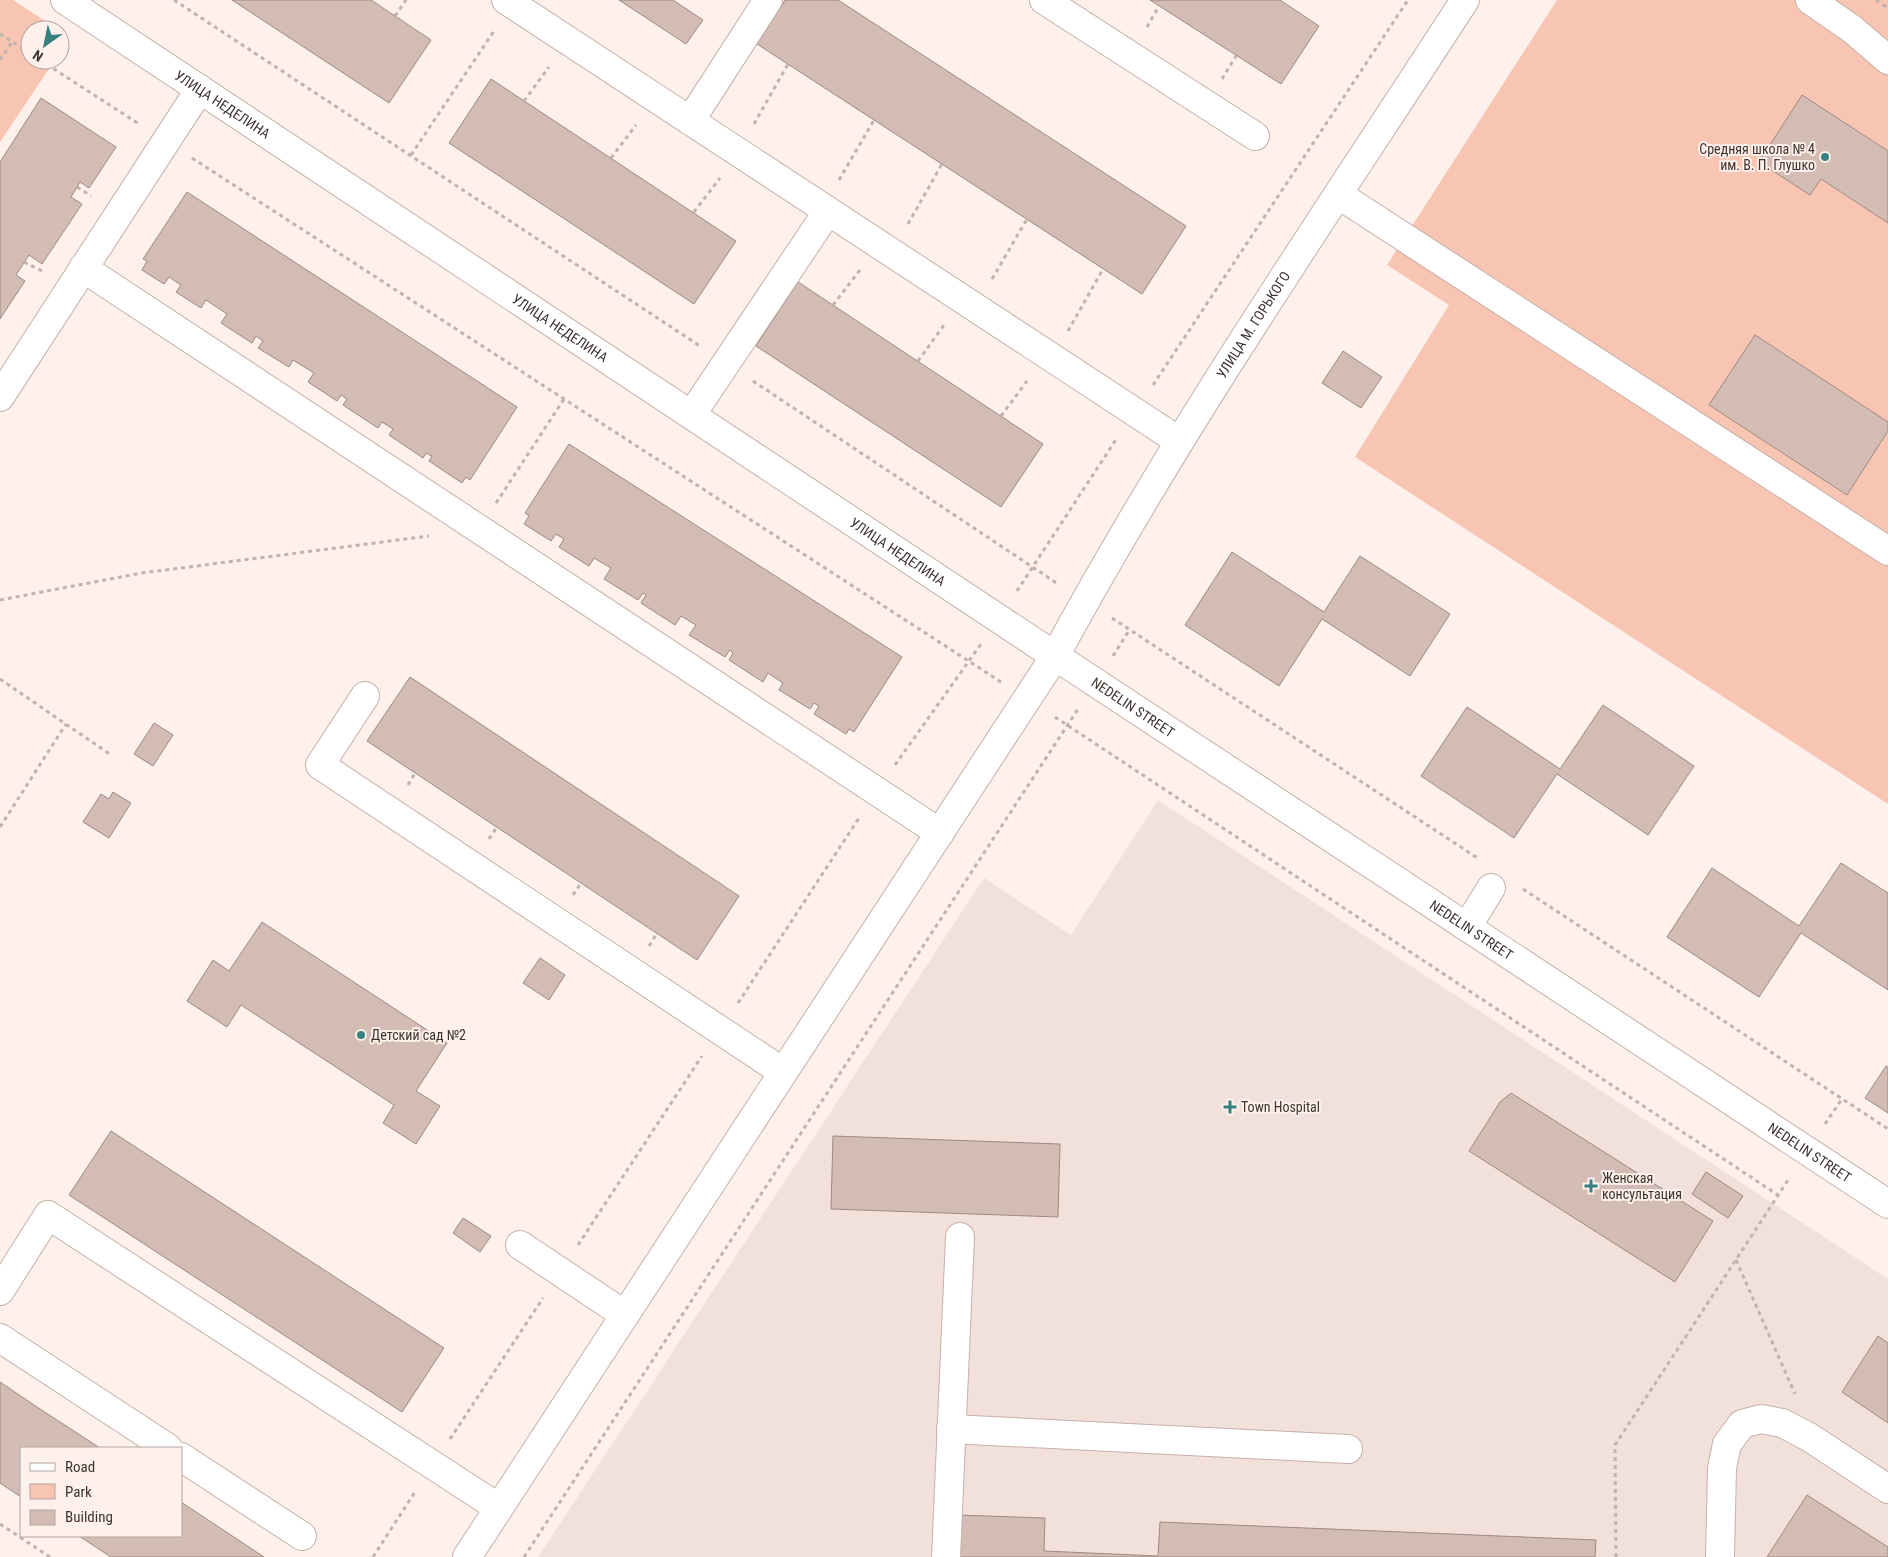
<svg xmlns="http://www.w3.org/2000/svg" width="1888" height="1557" viewBox="0 0 1888 1557" font-family="'Roboto Condensed',sans-serif">
	<rect width="100%" height="100%" fill="#fef0eb"/>
	<path fill="#f2e1da" d="M1158 800 1888 1279V1557H538L984 878 1071 935Z"/>
	<path fill="#f8c5b3" d="M0 0H13L59 30H30V60H55L0 142Z
		M1557 0H1888V804L1355 457 1449 305 1387 265Z"/>
	<path fill="#d2bcb4" stroke="#9e8981" d="M232 0H371L431 40 389 103Z
		M619 0H673L703 20 686 44Z
		M785 0H838L1186 226 1142 294 757 44Z
		M1150 0H1280L1319 26 1281 84Z
		M491 79 736 241 694 304 449 143Z
		M1802 95 1888 151V223L1821 179 1810 195 1759 162Z
		M41 98 116 147 89 188 80 182 71 197 82 204 42 264 29 255 16 275 25 281 0 319V162Z
		M187 192 517 407 470 480 466 477 462 483 429 461 432 456 426 453 423 458 389 435 393 429 382 422 378 428 343 405 347 399 341 395 337 401 308 382 314 373 293 360 289 367 258 348 263 341 256 336 252 343 221 323 227 314 206 300 201 308 176 292 181 285 169 277 164 284 142 270 147 261 143 259Z
		M798 282 1043 444 1001 507 756 346Z
		M1755 335 1888 422V431L1847 495 1709 405Z
		M1343 351 1382 377 1361 408 1322 383Z
		M569 444 902 657 854 732 849 729 846 734 814 714 819 706 814 703 810 709 779 690 783 683 768 673 763 682 729 660 733 653 730 650 725 657 689 635 696 625 681 616 675 625 641 603 646 595 645 594 643 593 638 600 604 579 611 568 594 558 589 566 559 547 564 539 556 534 551 541 524 524 529 516 525 513Z
		M1232 552 1324 612 1360 556 1450 614 1410 676 1322 619 1279 686 1185 625Z
		M410 677 739 896 697 960 367 741Z
		M1603 705 1694 766 1648 835 1557 774 1514 838 1421 776 1467 707 1560 769Z
		M154 723 173 735 153 766 134 754Z
		M113 792 131 803 109 838 83 822 101 794 109 799Z
		M1841 863 1888 893V990L1801 933 1759 997 1667 937 1712 868 1799 926Z
		M262 922 447 1043 416 1091 440 1106 416 1144 383 1123 394 1105 241 1005 227 1027 187 1001 213 960 229 971Z
		M540 958 565 975 549 1000 523 983Z
		M1886 1066 1888 1067V1113L1865 1098Z
		M1511 1093 1713 1221 1675 1282 1469 1151 1500 1102Z
		M111 1131 444 1348 402 1412 69 1195Z
		M833 1136 1060 1144 1058 1217 831 1209Z
		M1706 1172 1743 1196 1728 1218 1692 1194Z
		M463 1218 491 1236 480 1252 453 1233Z
		M1878 1336 1888 1343V1423L1842 1392Z
		M0 1382 40 1409 100 1448H21V1497L0 1483Z
		M1807 1495 1888 1547V1557H1767Z
		M181 1502 264 1557H111L79 1536H181Z
		M958 1515 1045 1518 1044 1551 1158 1556 1160 1522 1596 1540 1595 1557H957Z"/>
	<g fill="none" stroke-linecap="round" stroke-linejoin="round">
		<g stroke="#c6b0a9" stroke-width="30">
			<g id="minor">
				<path id="s1" d="M65 0 1055 656 1888 1204"/>
				<path d="M506 0 1179 441"/>
				<path d="M1044 0 1255 136"/>
				<path d="M1810 0 1852 29 1888 60"/>
				<path d="M690 121 768 0"/>
				<path d="M1339 195 1888 551"/>
				<path d="M83 268 940 833"/>
				<path d="M0 397 200 89"/>
				<path d="M692 414 828 211"/>
				<path d="M365 696 320 765 783 1072"/>
				<path d="M1467 927 1491 888"/>
				<path d="M520 1245 625 1315"/>
				<path d="M0 1291 48 1215 499 1508"/>
				<path d="M0 1338 168 1448"/>
				<path d="M951 1429 1348 1449"/>
				<path d="M181 1457 302 1536"/>
				<path id="s2" d="M467 1557 1055 656C1178 429 1325 216 1465 0"/>
				<path d="M946 1557 960 1237"/>
				<path d="M1720 1557 1722 1468 1727 1444 1742 1424 1761 1419 1782 1423 1809 1437 1888 1489"/>
			</g>
		</g>
		<path stroke="#bfb3ae" stroke-width="3" stroke-dasharray="4 4" stroke-linecap="butt" d="M174 0 700 346
			M1876 0 1888 8
			M395 16 406 0
			M1147 27 1159 6
			M0 34 30 53
			M0 60 12 42
			M40 60 139 124
			M1222 79 1236 56
			M524 101 549 67
			M754 124 788 64
			M411 155 494 31
			M192 158 1001 682
			M611 158 636 125
			M839 180 874 120
			M77 187 91 196
			M694 212 720 178
			M908 224 942 164
			M24 262 44 272
			M992 279 1027 219
			M833 305 860 270
			M1068 331 1103 269
			M918 361 944 325
			M753 381 1058 584
			M1153 385 1408 0
			M1001 416 1027 381
			M496 503 564 399
			M1017 591 1117 438
			M0 600 142 573 429 536
			M1112 618 1479 859
			M1113 656 1130 629
			M0 679 111 755
			M1055 717 1778 1195
			M895 765 981 644
			M408 785 415 773
			M0 827 66 724
			M489 839 497 827
			M1523 889 1888 1129
			M573 895 581 883
			M649 946 657 933
			M738 1003 859 818
			M1825 1124 1842 1099
			M578 1245 702 1056
			M1736 1260 1795 1394
			M450 1439 543 1298
			M0 1524 50 1557
			M373 1557 415 1492
			M524 1557 1078 709
			M1616 1557 1615 1445 1790 1177"/>
		<use href="#minor" stroke="#fff" stroke-width="28"/>
	</g>
	<g fill="#378080" stroke="#fef0eb" stroke-width="2">
		<circle cx="1825" cy="157" r="5"/>
		<circle cx="361" cy="1035" r="5"/>
		<path d="M1227.5 1099.5h5v5h5v5h-5v5h-5v-5h-5v-5h5z"/>
		<path d="M1588.5 1178.5h5v5h5v5h-5v5h-5v-5h-5v-5h5z"/>
	</g>
	<g text-anchor="middle" dominant-baseline="central" stroke-width="4" stroke-linejoin="round" paint-order="stroke">
		<g font-size="14" fill="#3d3431" stroke="#fef0eb">
			<text stroke="none"><textPath href="#s1" startOffset="189">УЛИЦА НЕДЕЛИНА</textPath></text>
			<text stroke="none"><textPath href="#s2" startOffset="1462">УЛИЦА М. ГОРЬКОГО</textPath></text>
			<text stroke="none"><textPath href="#s1" startOffset="594">УЛИЦА НЕДЕЛИНА</textPath></text>
			<text stroke="none"><textPath href="#s1" startOffset="999">УЛИЦА НЕДЕЛИНА</textPath></text>
			<text stroke="none"><textPath href="#s1" startOffset="1281">NEDELIN STREET</textPath></text>
			<text stroke="none"><textPath href="#s1" startOffset="1686">NEDELIN STREET</textPath></text>
			<text stroke="none"><textPath href="#s1" startOffset="2091">NEDELIN STREET</textPath></text>
		</g>
		<g font-size="14" fill="#3d3431" stroke="#fef0eb" text-anchor="start">
			<text x="1815" y="149" text-anchor="end">Средняя школа № 4<tspan x="1815" dy="16">им. В. П. Глушко</tspan></text>
			<text x="371" y="1035">Детский сад №2</text>
			<text x="1241" y="1107">Town Hospital</text>
			<text x="1602" y="1178">Женская<tspan x="1602" dy="16">консультация</tspan></text>
		</g>
	</g>
	<rect x="20" y="1447" width="162" height="90" fill="#fef0eb" stroke="#b1a5a1"/>
	<rect x="30" y="1463" width="25" height="8" fill="#ffffff" stroke="#b1a5a1"/>
	<text x="65" y="1472" font-size="15" fill="#3d3431">Road</text>
	<rect x="30" y="1484" width="25" height="15" fill="#f8c5b3" stroke="#b1a5a1"/>
	<text x="65" y="1497" font-size="15" fill="#3d3431">Park</text>
	<rect x="30" y="1510" width="25" height="15" fill="#d2bcb4" stroke="#b1a5a1"/>
	<text x="65" y="1522" font-size="15" fill="#3d3431">Building</text>
	<g transform="translate(45 45) rotate(213)"><circle r="24" fill="#fef0eb" stroke="#b1a5a1"/>
	<path d="M0-4L9 19L0 12L-9 19Z" fill="#378080"/>
	<text y="-8" font-size="14" font-weight="bold" text-anchor="middle" fill="#3d3431">N</text>
	</g>
</svg>
